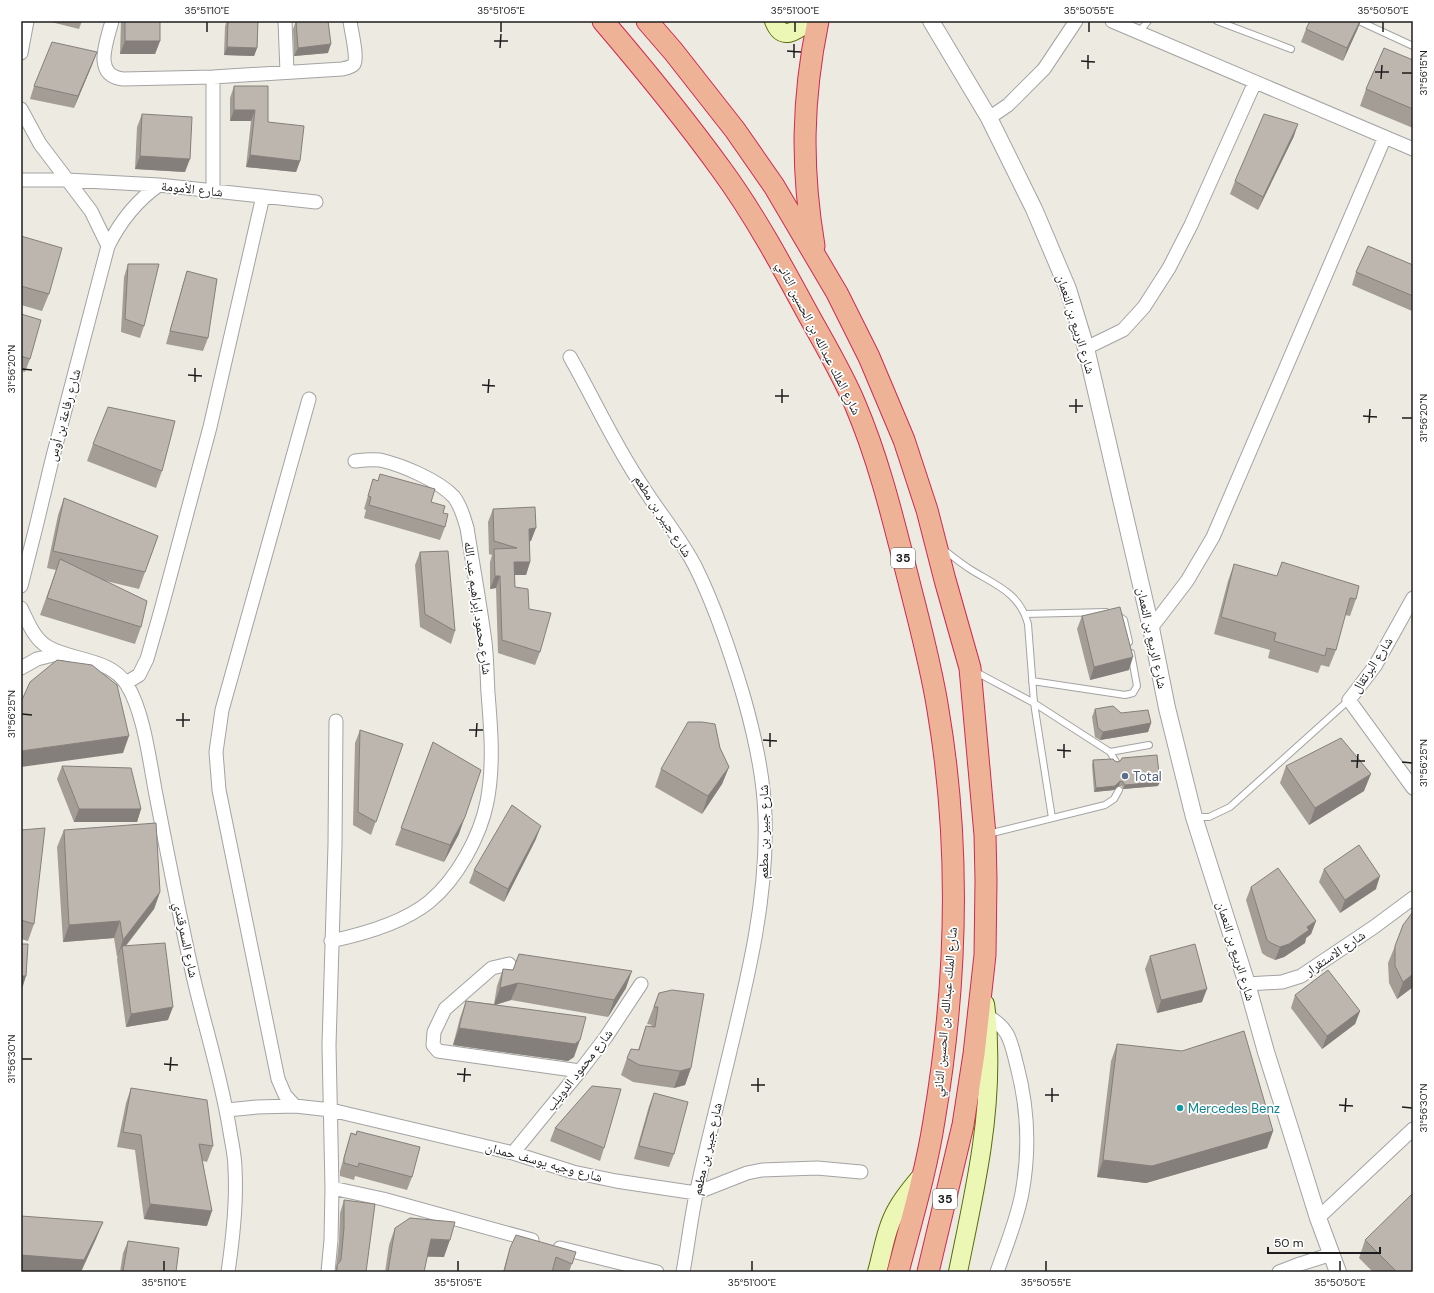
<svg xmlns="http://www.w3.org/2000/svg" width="1434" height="1293" viewBox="0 0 1434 1293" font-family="'DM Sans','Noto Naskh Arabic',sans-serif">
	<rect width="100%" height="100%" fill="#edeae1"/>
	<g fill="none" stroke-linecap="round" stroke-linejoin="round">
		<g stroke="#a3a3a3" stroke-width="8">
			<path id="service" d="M1217 21 1291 49
				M1359 21 1413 46
				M1139 32 1148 21
				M943 549C953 557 963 565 973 571 998 586 1020 594 1028 624L1034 703 1052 818
				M1025 614 1106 612
				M1116 614 1124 620 1129 642
				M974 671 1034 703 1110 752 1116 762
				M1032 681 1125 695 1133 693 1137 686 1131 653
				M1110 752 1149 745
				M1194 817H1209L1230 807 1349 700
				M988 834 1105 805 1114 799 1119 790"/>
		</g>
		<g stroke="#a3a3a3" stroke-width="15">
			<path id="minor" d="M112 21C107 41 92 75 123 79L213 77 342 69C346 68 352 67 354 64 358 57 351 30 350 21
				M285 21 287 72
				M1112 21 1413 149
				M21 53 27 21
				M213 77V191
				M21 109 40 144 91 211 108 246
				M989 118 1008 105 1044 69 1076 21
				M21 180H67L159 185 316 202
				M1086 348 1123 330 1144 307 1169 268 1191 225 1255 82
				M570 357C594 399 614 444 641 484 659 513 682 539 697 570 717 611 731 654 744 698 755 737 764 777 765 817 768 905 744 992 724 1076 715 1114 705 1152 697 1190 691 1217 688 1245 683 1272
				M21 586 36 527 52 460 108 246C121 220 136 201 159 185
				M1413 598 1375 666 1349 700 1413 788
				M21 608C28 622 34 639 48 647 72 661 111 658 127 685 144 712 150 764 156 795 168 857 180 919 194 980 206 1031 222 1080 230 1132 232 1144 235 1156 235 1169 237 1203 233 1238 228 1272
				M1151 628 1187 581 1213 537 1385 137
				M21 668 37 659 61 653
				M126 683 139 675 147 659 161 610 210 427 263 196
				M331 941C364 934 403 923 429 902 457 879 480 837 487 802 494 766 491 729 488 693 487 676 487 659 485 642 480 604 473 566 467 528 464 518 461 506 454 497 438 480 402 465 380 460 371 459 363 460 355 461
				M509 964 492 968 445 1009 434 1032 433 1045 438 1051 580 1071
				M1247 984 1282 982 1301 976 1374 927 1413 898
				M987 1016C1010 1028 1011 1043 1017 1066 1028 1108 1030 1150 1022 1193 1017 1220 1006 1246 997 1272
				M295 1106 285 1095 278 1079 219 790 216 752 222 710 309 399
				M227 1110 257 1107 295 1106 331 1110 513 1153 573 1172 616 1181 696 1193 747 1173 762 1170 817 1168 861 1172
				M513 1153 580 1071 606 1037 641 984
				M332 1188 383 1199 532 1240
				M1318 1218 1413 1129
				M560 1248 657 1272
				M328 1272 331 1240 332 1188 329 1045 335 845 336 721
				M1279 1272 1297 1265 1332 1254"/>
		</g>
		<g stroke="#a3a3a3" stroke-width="18">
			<path id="tertiary" d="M931 21 989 118 1034 209 1068 289 1086 348 1151 628 1167 708 1194 817 1247 984 1266 1052 1290 1128 1318 1218 1338 1272"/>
		</g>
		<g stroke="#586d08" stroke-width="20">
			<path id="secondary" d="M774 21C782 42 796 31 809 21
				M877 1272C883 1251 886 1228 897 1209 904 1196 914 1185 923 1174
				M958 1272C973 1198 991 1123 988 1046 988 1032 987 1018 985 1004"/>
		</g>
		<g stroke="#d02952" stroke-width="23">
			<path id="trunk" d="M603 21C644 69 684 118 721 169 754 214 781 264 808 314 824 343 842 373 855 404 879 460 893 519 908 578 919 622 931 665 938 710 961 846 957 985 934 1121 926 1172 911 1222 898 1272
				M647 21 673 51 735 130 774 186 837 293 869 357 904 440 927 510 945 580 970 668 985 835 986 880 985 955 974 1054 963 1125 928 1272
				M814 246C801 168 802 99 818 21"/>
		</g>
		<use href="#service" stroke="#fff" stroke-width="6"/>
		<use href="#minor" stroke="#fff" stroke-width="13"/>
		<use href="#tertiary" stroke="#fff" stroke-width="16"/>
		<use href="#secondary" stroke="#edf7b5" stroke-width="18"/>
		<use href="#trunk" stroke="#eeb296" stroke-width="21"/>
	</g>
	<path fill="#a39d96" d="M47 21H82L79 29Z
		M121 21H160V41L155 54H120Z
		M227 21H258L257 48 254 56 224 55 225 26Z
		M296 21 328 53 294 56 293 29Z
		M1358 28 1343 61 1301 42 1306 29Z
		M97 52 92 65 74 108 30 99 34 86Z
		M1413 60V128L1360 106 1366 89Z
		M234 86 268 122 300 161 296 172 246 167 251 121H230V98Z
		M142 114 185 172 135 169 137 127Z
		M1294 136 1258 210 1230 194 1235 181Z
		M21 236 49 294 42 311 21 305Z
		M128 264 144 326 140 338 121 332 124 277Z
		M1413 265V308L1412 311 1352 285 1356 272Z
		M187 271 208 338 203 351 166 344 183 284Z
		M21 314 30 359 25 372 21 371Z
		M93 444 162 471 156 488 87 461Z
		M380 474 431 502 443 513 445 527 440 540 364 518 366 510 364 509 369 492 373 479 378 481Z
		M64 498 158 536 139 589 106 581 141 627 135 644 40 615 56 570 47 568 58 515Z
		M493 509 531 541H530V562L526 575H515V587L529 609 540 652 535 665 498 653 496 588 490 589V562L492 555 489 554 488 522Z
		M420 552 455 631 451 644 420 627 415 565Z
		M1234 564 1356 599 1350 616 1345 615 1336 650 1329 667 1321 665 1318 673 1268 658 1270 650 1214 634 1228 581Z
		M1082 616 1129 670 1090 680 1077 629Z
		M1095 709 1151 723 1148 732 1100 740 1095 737 1092 717Z
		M360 730 403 744 371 835 353 825 355 743Z
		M433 742 459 834 444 862 395 845Z
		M720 748 729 767 722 784 702 814 655 787 661 769Z
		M1093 760 1115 761 1158 786 1123 789 1122 786H1119L1114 790 1094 792 1092 765Z
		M62 766 141 809 137 822H74L57 779Z
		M1286 766 1364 791 1309 825 1280 783Z
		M21 830 34 924 28 941 21 939Z
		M64 830 160 892 154 909 126 946 168 1020 126 1027 117 959 118 955 117 957 114 938 63 942 57 847Z
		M536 839 504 902 469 883 474 870Z
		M1324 869 1376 889 1340 913 1319 882Z
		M1251 887 1316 921 1311 934 1306 938 1305 943 1284 957 1275 960 1266 956 1262 953 1246 900Z
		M1395 946 1413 987 1397 999 1389 983 1388 963Z
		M1150 956 1202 1002 1157 1013 1145 969Z
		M503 969 626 988 608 1017 511 1000 496 1005 574 1057 568 1061 453 1045 460 1018 466 1001 494 1004 497 986Z
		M659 993 691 1068 685 1085 674 1088 633 1082 621 1075 627 1058 638 1050 646 1026H651L652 1025 647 1024Z
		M1295 995 1360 1011 1355 1024 1322 1049 1291 1008Z
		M1117 1044 1273 1131 1267 1148 1146 1183 1097 1177 1111 1061Z
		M131 1088 213 1146 207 1162 203 1161 207 1226 144 1219 135 1150 117 1147 126 1103Z
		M654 1093 674 1154 669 1167 634 1159 649 1106Z
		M555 1128 604 1148 600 1161 550 1141Z
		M357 1131 412 1177 407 1190 355 1176 354 1180 340 1176V1171L347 1146 351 1133 356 1134Z
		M344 1200 366 1272H335L336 1268 339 1241 340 1213Z
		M395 1228 444 1257H427L424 1272H385L389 1245Z
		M1365 1240 1413 1272H1373L1359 1258Z
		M128 1241 176 1272H120L123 1253Z
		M510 1248 576 1252 569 1272H556L552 1271V1272H503L506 1261Z"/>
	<path fill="#847f7a" d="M1360 21H1361L1358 28 1343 61 1347 48Z
		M125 41H160L155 54H120Z
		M331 44 328 53 294 56 298 48Z
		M227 47 257 48 254 56 224 55Z
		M97 52 92 65 74 108 78 96Z
		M234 110H255L251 121H230Z
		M1298 124 1294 136 1258 210 1263 197Z
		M250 155 300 161 296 172 246 167Z
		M140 156 190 159 185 172 135 169Z
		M536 528 531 541 525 542 529 529Z
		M514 562H530L526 575H510Z
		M495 576H500L496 588 490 589Z
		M1133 657 1129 670 1090 680 1094 667Z
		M1151 723 1148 732 1100 740 1103 732Z
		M129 736 123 753 21 767V751Z
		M729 767 722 784 702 814 708 796Z
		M1371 774 1364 791 1309 825 1315 808Z
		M1120 781 1119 786 1114 790 1094 792 1096 788Z
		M1160 782 1158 786 1123 789 1125 785Z
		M79 809H141L137 822H74Z
		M465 817 459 834 444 862 450 845Z
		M541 826 536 839 504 902 508 889Z
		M1380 876 1376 889 1340 913 1345 900Z
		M160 892 154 909 122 950V946L118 955 117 957 123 940Z
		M120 921 114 938 63 942 69 925Z
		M1316 921 1311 934 1306 938 1305 943 1284 957 1275 960 1280 947Z
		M632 971 626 988 608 1017 614 1000Z
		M1413 974V987L1397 999 1403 982Z
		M21 976H26L22 989H21Z
		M518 983 511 1000 494 1005 500 988Z
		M1207 989 1202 1002 1157 1013 1161 1000Z
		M173 1007 168 1020 126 1027 131 1014Z
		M1360 1011 1355 1024 1322 1049 1327 1036Z
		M459 1028 580 1040 574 1057 568 1061 453 1045Z
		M691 1068 685 1085 674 1088 680 1071Z
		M1273 1131 1267 1148 1146 1183 1097 1177 1103 1160Z
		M150 1204 212 1211 207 1226 144 1219Z
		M103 1222 96 1239 81 1272H21V1255Z
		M431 1239 450 1240 444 1257 425 1256Z"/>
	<path fill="#bdb6ae" stroke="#847f7a" d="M125 21H160V41H125Z
		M228 21H258L257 48 227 47Z
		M296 21H328L331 44 298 48Z
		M1310 21H1360L1347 48 1306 29Z
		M52 42 97 52 78 96 34 86Z
		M1384 48 1413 60V109L1366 89Z
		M234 86H268V122L304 126 300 161 250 155 255 110H234Z
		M142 114 192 117 190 159 140 156Z
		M1264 114 1298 124 1263 197 1235 181Z
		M21 236 62 248 49 294 21 286Z
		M1368 246 1413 265V296L1356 272Z
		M128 264H159L144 326 125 319Z
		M187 271 217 279 208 338 170 331Z
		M21 314 41 320 30 359 21 356Z
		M108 407 175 421 162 471 93 444Z
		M380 474 435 489 431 502 445 506 443 513 448 514 445 527 369 505 371 497 368 496 373 479 378 481Z
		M64 498 158 536 145 572 53 551Z
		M535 507 536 528 529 529 530 562H514L515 587 528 589 529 609 551 613 540 652 502 640 500 576H495L494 549 517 548 494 541 493 509Z
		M448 551 455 631 425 614 420 552Z
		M60 559 147 601 141 627 47 598Z
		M1282 562 1359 586 1356 599 1350 598 1336 650 1327 648 1325 656 1274 641 1276 633 1221 617 1234 564 1277 576Z
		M1120 607 1133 657 1094 667 1082 616Z
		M57 660 92 665 117 685 129 736 21 751V702L30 682Z
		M1113 706 1121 713 1148 710 1151 723 1103 732 1098 728 1095 709Z
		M688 722H702L715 724 720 748 729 767 708 796 661 769Z
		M360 730 403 744 376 822 358 812Z
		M1341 738 1371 774 1315 808 1286 766Z
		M433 742 481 770 465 817 450 845 401 828Z
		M1157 755 1160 782 1125 785 1123 782 1120 781 1115 786 1096 788 1093 760 1113 759 1115 761 1118 762 1121 760 1122 758Z
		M62 766 131 768 141 809H79Z
		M512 805 541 826 508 889 474 870Z
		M156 823 160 892 123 940 120 921 69 925 64 830Z
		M45 828 34 924 21 920V830Z
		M1359 845 1380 876 1345 900 1324 869Z
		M1278 868 1316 921 1307 927 1309 930 1289 944 1280 947 1271 943 1267 940 1251 887Z
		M1413 912V974L1403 982 1395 966V946L1403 925 1412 913Z
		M165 943 173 1007 131 1014 122 946Z
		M21 944H28L26 976H21Z
		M1195 944 1207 989 1161 1000 1150 956Z
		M519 954 632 971 614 1000 518 983 500 988 503 969 513 970Z
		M1328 970 1360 1011 1327 1036 1295 995Z
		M672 990 704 994 691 1068 680 1071 639 1065 627 1058 631 1049 639 1050 646 1026 655 1027 658 1007H654L659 993Z
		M466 1001 586 1017 580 1040 575 1044 459 1028Z
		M1244 1031 1273 1131 1152 1166 1103 1160 1117 1044 1182 1051Z
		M592 1086 621 1089 604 1148 555 1128Z
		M131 1088 207 1100 213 1146 199 1144 212 1211 150 1204 141 1135 123 1132Z
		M654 1093 688 1102 674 1154 639 1146Z
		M357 1131 420 1147 412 1177 359 1163 358 1167 344 1163V1158L351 1133 356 1135Z
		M1413 1193V1272H1397L1365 1240Z
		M344 1200 375 1204 366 1272H337V1265L341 1260 344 1228Z
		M21 1216 103 1222 84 1260 21 1255Z
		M410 1218 455 1222 450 1240 431 1239 424 1272H388L395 1228Z
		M516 1235 576 1252 572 1264 556 1257 552 1272H504L510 1248Z
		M128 1241 179 1248 176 1272H133L123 1271Z"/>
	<path fill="none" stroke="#1c1c1c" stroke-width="1.5" d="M207 32V22M501 32V22M795 32V22M1089 32V22M1383 32V22M494 41H508M500 48 501 34M787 51 801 52M794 58V44M1081 61 1095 62M1088 69V55M1375 72H1389M1402 73H1412M1381 79 1382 65M22 369 32 370M188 375 202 376M195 382V368M482 385 495 386M488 393 489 379M775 396H789M782 403V389M1069 406H1083M1076 413V399M1363 416 1377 417M1402 418H1412M1369 423 1370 409M22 714 32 715M176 720H190M183 727V713M469 730H483M476 737 477 723M763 740 777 741M770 747V733M1057 750 1071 751M1064 758V744M1351 761H1365M1402 762 1412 763M1357 768 1358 754M22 1059H32M164 1064 178 1065M170 1071 171 1057M457 1074 471 1075M464 1082 465 1068M751 1085H765M758 1092V1078M1045 1095H1059M1052 1102V1088M1339 1105 1353 1106M1402 1107 1412 1108M1345 1112 1346 1098M164 1271V1261M458 1271V1261M752 1271V1261M1046 1271V1261M1340 1271V1261"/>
	<circle fill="#5c6f8a" stroke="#fff" stroke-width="1.5" cx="1125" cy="776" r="4"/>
	<circle fill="#0f9aa8" stroke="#fff" stroke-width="1.5" cx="1180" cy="1108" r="4"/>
	<g text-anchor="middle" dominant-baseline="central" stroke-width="3.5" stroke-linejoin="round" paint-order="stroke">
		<g fill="#fff" stroke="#606060" stroke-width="1">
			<rect x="891" y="548" width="24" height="20" rx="3"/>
			<rect x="933" y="1189" width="24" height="20" rx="3"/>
		</g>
		<g font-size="12" font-weight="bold" fill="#1c1c1c">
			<text x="903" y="558">35</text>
			<text x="945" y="1199">35</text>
		</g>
		<g font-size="13" fill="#1c1c1c" stroke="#fff">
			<text transform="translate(192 189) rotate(6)">شارع الأمومة</text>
			<text transform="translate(1076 324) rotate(73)">شارع الربيع بن النعمان</text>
			<text transform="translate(819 338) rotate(63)">شارع الملك عبدالله بن الحسين الثاني</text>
			<text transform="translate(64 415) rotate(-75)">شارع رفاعة بن أوس</text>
			<text transform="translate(663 516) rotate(57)">شارع جبير بن مطعم</text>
			<text transform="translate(478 608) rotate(82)">شارع محمود إبراهيم عبد الله</text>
			<text transform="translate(1152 638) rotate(78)">شارع الربيع بن النعمان</text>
			<text transform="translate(1372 665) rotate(-57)">شارع البرتقال</text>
			<text transform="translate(763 832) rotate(-90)">شارع جبير بن مطعم</text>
			<text transform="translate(186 940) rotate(78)">شارع السمرقندي</text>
			<text transform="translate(1236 951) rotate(73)">شارع الربيع بن النعمان</text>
			<text transform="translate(1335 953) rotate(-34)">شارع الاستقرار</text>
			<text transform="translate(945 1012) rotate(-85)">شارع الملك عبدالله بن الحسين الثاني</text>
			<text transform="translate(579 1070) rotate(-52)">شارع محمود الدويلب</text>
			<text transform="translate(707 1149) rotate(-77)">شارع جبير بن مطعم</text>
			<text transform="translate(544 1162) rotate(15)">شارع وجيه يوسف حمدان</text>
		</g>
		<g font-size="13" fill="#4e5e75" stroke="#fff" text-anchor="start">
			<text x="1133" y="776">Total</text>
		</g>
		<g font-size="13" fill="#0d838f" stroke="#fff" text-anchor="start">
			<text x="1188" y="1108">Mercedes Benz</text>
		</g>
	</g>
	<rect width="1434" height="1293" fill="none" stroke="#ffffff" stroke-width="44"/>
	<path d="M1268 1247v6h112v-6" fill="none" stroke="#1c1c1c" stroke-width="2"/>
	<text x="1274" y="1247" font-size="12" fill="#1c1c1c" stroke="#ffffff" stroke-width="3" paint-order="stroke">50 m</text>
	<rect x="22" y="22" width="1390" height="1249" fill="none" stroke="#1c1c1c" stroke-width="1.5"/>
	<g font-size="10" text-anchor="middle" fill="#1c1c1c">
		<text x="207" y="14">35°51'10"E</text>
		<text x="501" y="14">35°51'05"E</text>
		<text x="795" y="14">35°51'00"E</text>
		<text x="1089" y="14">35°50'55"E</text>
		<text x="1383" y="14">35°50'50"E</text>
		<text transform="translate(1423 73) rotate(-90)" y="4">31°56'15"N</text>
		<text transform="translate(11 369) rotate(-90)" y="4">31°56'20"N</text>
		<text transform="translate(1423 418) rotate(-90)" y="4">31°56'20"N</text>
		<text transform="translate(11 714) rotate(-90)" y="4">31°56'25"N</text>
		<text transform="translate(1423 763) rotate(-90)" y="4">31°56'25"N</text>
		<text transform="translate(11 1059) rotate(-90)" y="4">31°56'30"N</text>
		<text transform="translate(1423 1108) rotate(-90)" y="4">31°56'30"N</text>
		<text x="164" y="1286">35°51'10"E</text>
		<text x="458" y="1286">35°51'05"E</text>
		<text x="752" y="1286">35°51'00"E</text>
		<text x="1046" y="1286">35°50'55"E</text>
		<text x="1340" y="1286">35°50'50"E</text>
	</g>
</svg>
